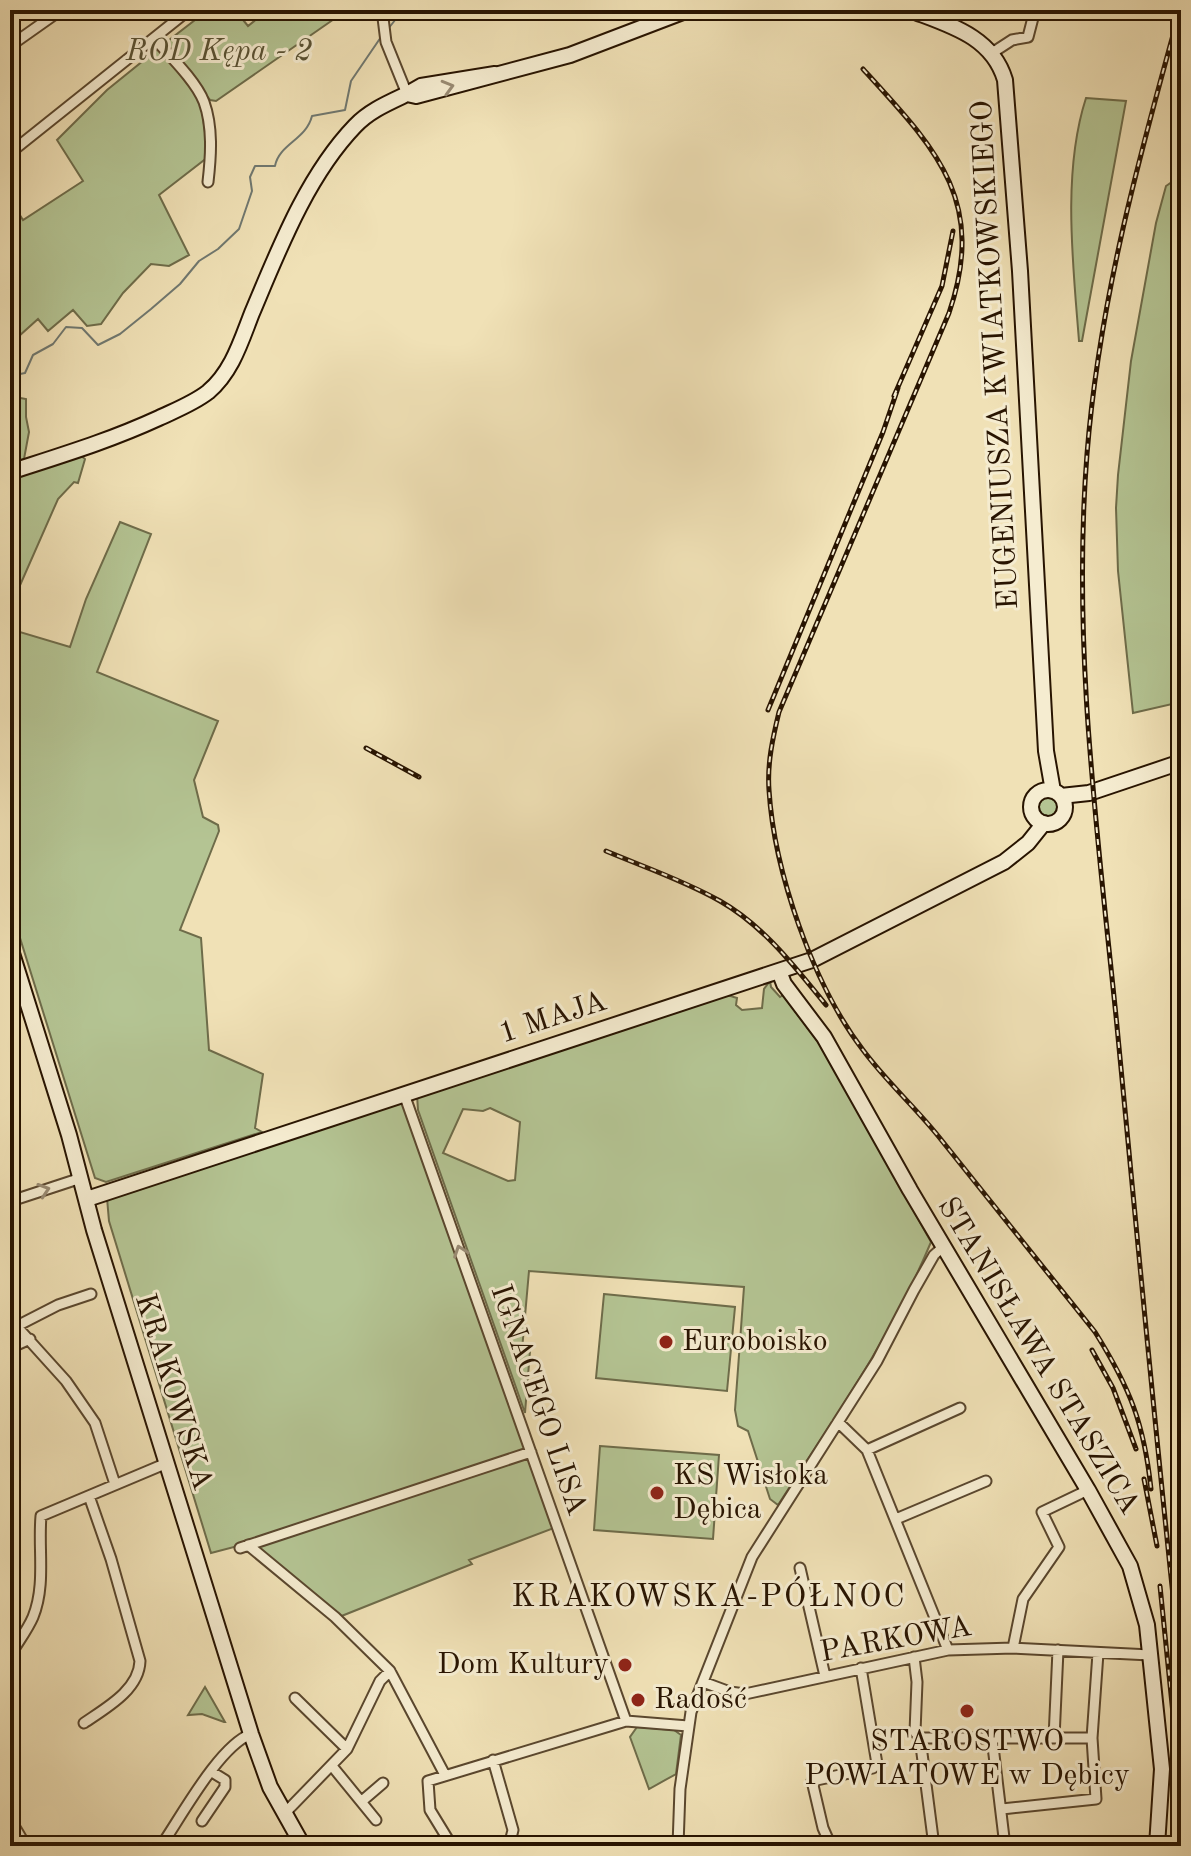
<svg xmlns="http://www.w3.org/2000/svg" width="1191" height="1856" viewBox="0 0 1191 1856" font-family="'Old Standard TT',serif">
	<rect width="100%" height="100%" fill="#f0e1b6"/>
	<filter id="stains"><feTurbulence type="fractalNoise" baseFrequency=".0025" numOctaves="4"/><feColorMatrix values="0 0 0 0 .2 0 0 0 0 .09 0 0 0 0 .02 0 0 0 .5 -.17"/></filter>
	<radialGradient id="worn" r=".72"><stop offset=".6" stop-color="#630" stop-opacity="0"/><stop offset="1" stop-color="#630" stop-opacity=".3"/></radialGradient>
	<path fill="#b4c493" stroke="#6e6c4a" stroke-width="2" fill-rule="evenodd" d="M208 10H235L248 26 268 10H347L216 101 210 100 164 44Z
		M159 48 201 101 208 157 159 195 189 255 169 266 151 264 123 293 101 324 87 326 73 310 48 331 38 319 18 337 10 350 11 201 23 220 83 181 57 140 107 90Z
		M1086 98 1126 101 1082 341H1079C1073 264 1062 172 1086 98Z
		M1181 168V702L1133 713 1118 571 1116 508 1118 475 1131 361 1156 223 1166 186 1176 179Z
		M10 396 26 399V417L29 432 24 459 10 463Z
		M80 455 85 459 78 483 74 482 58 499 10 608V477Z
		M120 522 151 534 97 672 218 721 194 780 203 817 218 825 219 831 180 930 201 938 209 1050 263 1074 255 1128 262 1132 106 1182 95 1178 10 906V629L70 647 86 599Z
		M1039 807a9 9 0 1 1 18 0a9 9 0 1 1-18 0Z
		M770 981 771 987 780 997 783 995 824 1050 931 1242C892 1336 833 1420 778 1505L770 1499 748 1431 738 1426 735 1410 744 1287 529 1271 522 1350 530 1351 525 1413 418 1110 417 1095 724 994 737 998 736 1005 742 1010 762 1008 764 989ZM490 1108 520 1122 515 1180 508 1181 443 1153 463 1109 483 1111Z
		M403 1101 554 1528 469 1560 472 1564 339 1617 249 1543 211 1553 109 1221 107 1198Z
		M604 1294 735 1307 727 1391 596 1378Z
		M600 1446 719 1455 713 1539 594 1530Z
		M205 1687 225 1722H224L202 1714 188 1715Z
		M637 1727 674 1730 681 1735 676 1774 649 1789 630 1737Z"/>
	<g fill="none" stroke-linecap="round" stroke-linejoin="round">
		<path stroke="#707870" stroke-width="2" d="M388 29 403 10
			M10 376 25 373 33 355 53 344 66 327 82 328 98 345 120 334 151 309 180 284 199 261 218 249 239 229 252 191 250 177 255 166H275C279 144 306 140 312 116L345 110 351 81 381 37
			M1176 1812 1181 1811"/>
		<g stroke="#5a472e" stroke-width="13">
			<path id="street" d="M382 10 386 42 407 94
				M154 38C169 55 196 81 204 102 213 127 211 156 208 182
				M10 46 61 10
				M992 53 1012 40 1028 37 1035 10
				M10 153 189 10
				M404 1094 626 1721
				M10 1197 11 1201 81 1178
				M10 1295V1302
				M10 1319 66 1381 95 1423 115 1484
				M17 1326 58 1305 91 1294
				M10 1348 30 1339
				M838 1422 867 1450 948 1650
				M867 1450 960 1408
				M896 1519 986 1481
				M248 1545 335 1617 390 1671 445 1775
				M240 1548 531 1452
				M800 1568 825 1676
				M1013 1648 1023 1599 1059 1547 1042 1512 1088 1490
				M10 1656C17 1643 27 1631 33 1617 46 1585 38 1549 41 1516L167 1463
				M914 1657 917 1682 915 1732 920 1738 934 1846
				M703 1682 730 1692 745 1694 948 1650 1013 1648 1150 1655
				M295 1698 347 1749
				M84 1723C106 1708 139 1690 140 1661L111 1559 89 1496
				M920 1738H992L1005 1846
				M992 1738H1092
				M1054 1738 1058 1650
				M493 1760 513 1830 509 1846
				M332 1766 376 1820
				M362 1801 383 1783
				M1002 1809 1096 1799 1092 1738 1098 1653
				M284 1814 347 1749 380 1681 390 1671
				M10 1819 26 1846
				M202 1821 225 1787V1780L212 1772
				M161 1846C181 1817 219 1746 251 1734
				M452 1846 430 1810 428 1781 626 1721 688 1726
				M678 1846 680 1789 691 1712 752 1557 877 1361 914 1290 934 1255 943 1247
				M831 1846 823 1828 812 1781 873 1768 877 1764 861 1668"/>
		</g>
		<g stroke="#281401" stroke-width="18">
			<path id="secondary" d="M910 10C949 25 992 36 1005 80L1020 271 1046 751 1053 791
				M495 74 421 86 407 94 416 96 570 55 688 10
				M10 472C62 455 109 441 159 418 176 410 194 403 208 392 232 372 241 341 252 313 279 249 307 176 355 126 369 111 388 103 407 94
				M1031 807a17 17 0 1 1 34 0a17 17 0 1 1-34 0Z
				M1061 796 1089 793 1181 762
				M10 947 69 1135 94 1230 251 1734 270 1787 303 1846
				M779 971 784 984 824 1037 910 1190 1088 1490 1130 1566 1147 1625 1162 1769 1157 1846
				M87 1199 812 960 1004 862 1028 843 1044 823"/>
		</g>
		<use href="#street" stroke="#f5ecd0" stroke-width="9"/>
		<use href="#secondary" stroke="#f5ecd0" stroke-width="14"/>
		<g stroke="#281401" stroke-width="5">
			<path id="rail" d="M1180 10C1139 157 1099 302 1087 454 1072 642 1097 830 1116 1016 1137 1234 1157 1452 1181 1670
				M863 69C934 147 988 199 949 313L779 712C773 737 767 763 769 790 774 871 813 985 863 1050 886 1081 915 1107 939 1137 991 1202 1043 1267 1095 1332 1130 1388 1144 1423 1151 1489
				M894 396 942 286 953 231
				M768 710 883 432 898 388
				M366 748 419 777
				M606 851C644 867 685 881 720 901 764 926 795 967 826 1005
				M1092 1350 1113 1388 1136 1449
				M1144 1479 1157 1546
				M1160 1586 1179 1773"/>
		</g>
		<use href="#rail" stroke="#f5ecd0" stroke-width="2" stroke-dasharray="6" stroke-linecap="butt"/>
	</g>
	<defs><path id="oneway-chevron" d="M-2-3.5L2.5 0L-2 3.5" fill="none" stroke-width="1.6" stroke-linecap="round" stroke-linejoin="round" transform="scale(2)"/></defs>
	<g stroke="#998b73">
		<use href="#oneway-chevron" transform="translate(448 87) rotate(-16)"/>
		<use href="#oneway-chevron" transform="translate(44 1190) rotate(-18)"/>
		<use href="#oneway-chevron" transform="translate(460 1251) rotate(-109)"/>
	</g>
	<g fill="#8f2418" stroke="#f5ecd0" stroke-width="3">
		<circle cx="666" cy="1342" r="8"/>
		<circle cx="657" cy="1493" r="8"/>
		<circle cx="625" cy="1665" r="8"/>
		<circle cx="638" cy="1700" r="8"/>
		<circle cx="967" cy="1711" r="8"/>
	</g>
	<g text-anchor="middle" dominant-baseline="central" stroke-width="6" stroke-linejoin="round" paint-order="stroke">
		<g font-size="30" font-style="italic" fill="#595234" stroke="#f5ecd0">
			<text x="219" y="52">ROD Kępa - 2</text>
		</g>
		<g font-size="30" fill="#281401" stroke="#f5ecd0">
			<text transform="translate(996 355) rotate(-93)">EUGENIUSZA KWIATKOWSKIEGO</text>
			<text transform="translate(553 1018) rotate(-18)">1 MAJA</text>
			<text transform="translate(1038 1356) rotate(59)">STANISŁAWA STASZICA</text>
			<text transform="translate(173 1392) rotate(73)">KRAKOWSKA</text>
			<text transform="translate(538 1400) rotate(71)">IGNACEGO LISA</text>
			<text transform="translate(896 1640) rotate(-10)">PARKOWA</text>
		</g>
		<g font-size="30" fill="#281401" stroke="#f5ecd0" text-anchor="start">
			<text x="682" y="1342">Euroboisko</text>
			<text x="673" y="1476">KS Wisłoka<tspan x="673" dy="34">Dębica</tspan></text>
			<text x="609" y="1665" text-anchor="end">Dom Kultury</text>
			<text x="654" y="1700">Radość</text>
			<text x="967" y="1742" text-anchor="middle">STAROSTWO<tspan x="967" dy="34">POWIATOWE w Dębicy</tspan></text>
		</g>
		<g font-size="32" letter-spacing="2" fill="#281401" stroke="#f5ecd0">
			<text x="709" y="1598">KRAKOWSKA-PÓŁNOC</text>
		</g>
	</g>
	<rect width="1191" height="1856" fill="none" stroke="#f0e1b6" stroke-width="40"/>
	<rect x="12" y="12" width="1167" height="1832" fill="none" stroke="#281401" stroke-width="4"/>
	<rect x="20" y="20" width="1151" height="1816" fill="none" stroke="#281401" stroke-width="2"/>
	<rect width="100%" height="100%" filter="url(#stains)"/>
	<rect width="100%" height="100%" fill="url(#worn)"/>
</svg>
